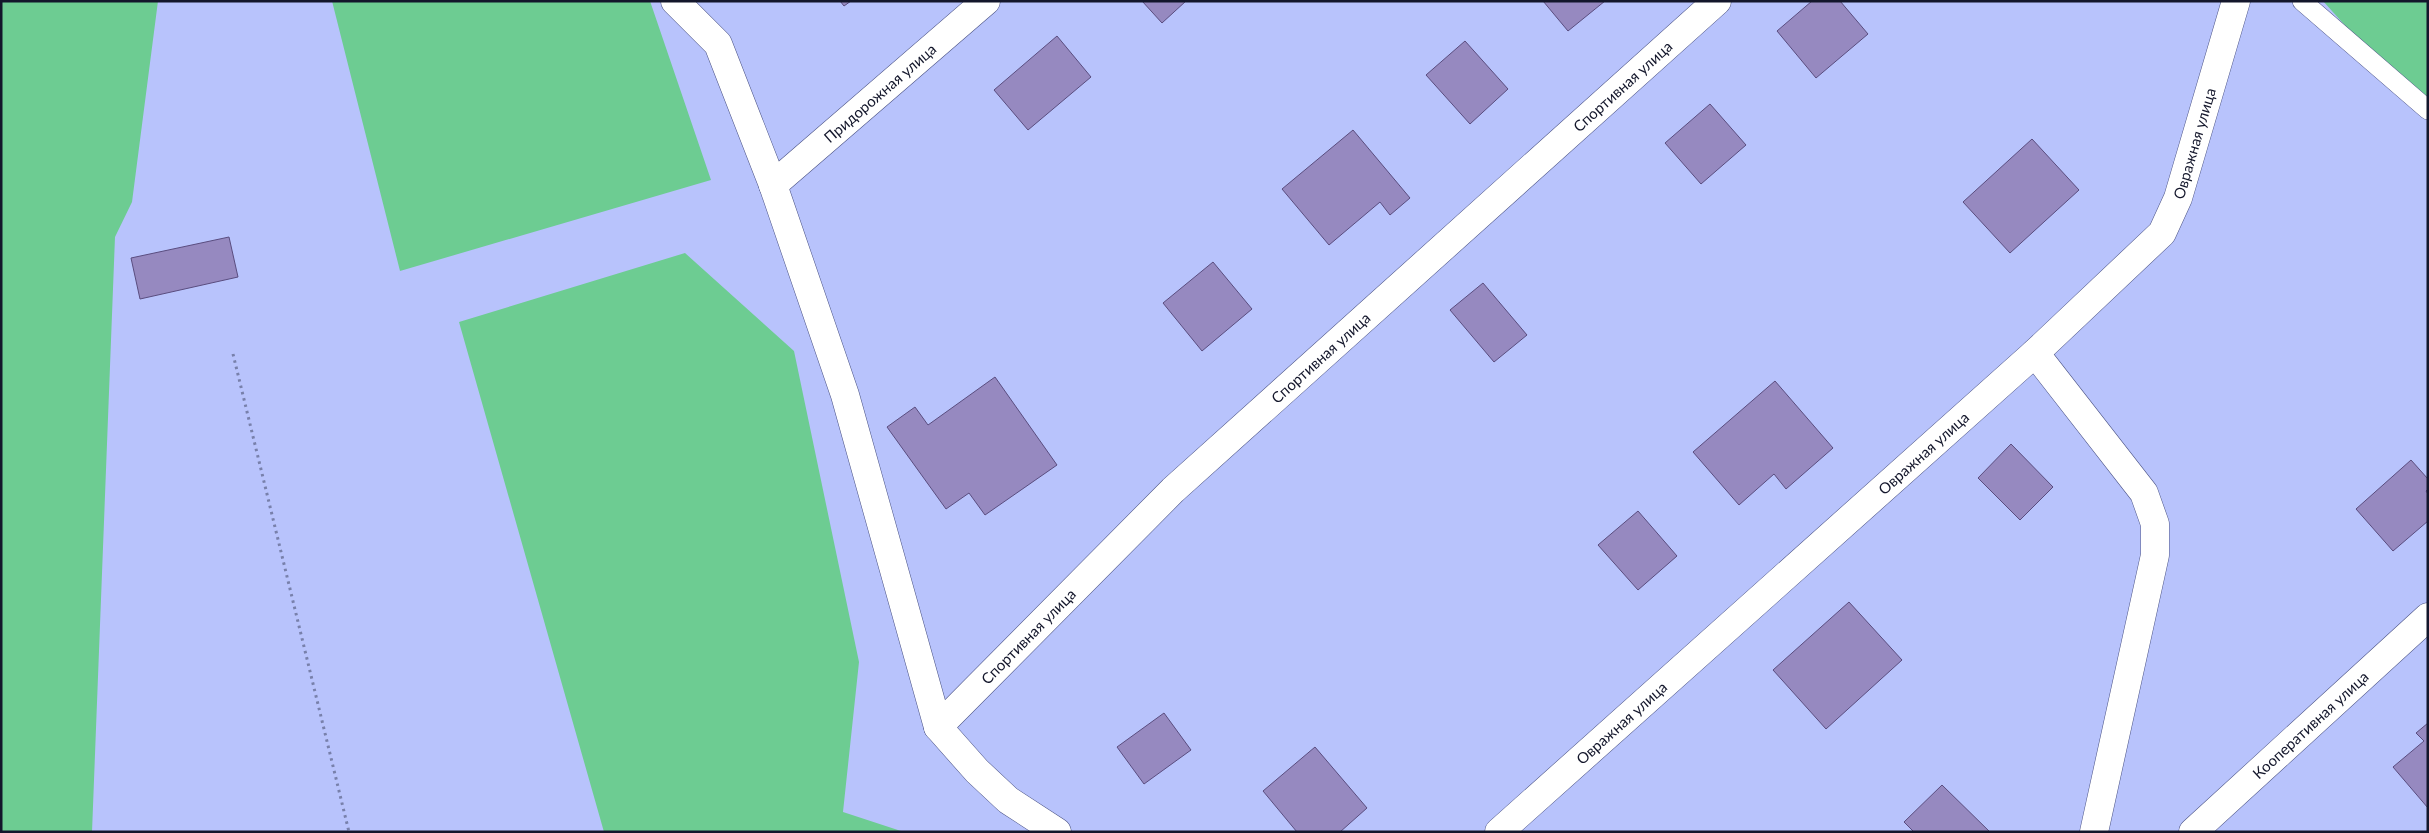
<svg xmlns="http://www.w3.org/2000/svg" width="2429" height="833" viewBox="0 0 2429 833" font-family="Lato,sans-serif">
	<rect width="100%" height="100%" fill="#b8c3fc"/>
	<path fill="#6dcc92" d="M1 1H158L132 202 115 237 92 832H1Z
		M332 1H650L711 180 400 271Z
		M2323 1H2428V118Z
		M685 253 794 351 859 662 843 812 904 832H604L459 322Z"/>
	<path fill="#9689c0" stroke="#5a4d7f" d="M840 1H851L844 6Z
		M1142 1H1186L1162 23Z
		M1543 1H1605L1568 31Z
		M1812 1H1840L1868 34 1816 78 1777 31Z
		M1057 36 1091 77 1028 130 994 90Z
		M1465 41 1508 89 1470 124 1426 75Z
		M1710 104 1746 145 1701 184 1665 143Z
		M1353 130 1410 198 1390 215 1380 202 1329 245 1282 189Z
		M2032 139 2079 190 2010 253 1963 202Z
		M229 237 238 277 140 299 131 258Z
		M1213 262 1252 309 1202 351 1163 303Z
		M1483 283 1527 335 1494 362 1450 310Z
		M995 377 1057 465 985 515 969 493 946 509 887 427 915 407 928 425Z
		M1775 381 1833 448 1786 489 1774 474 1739 505 1693 452Z
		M2011 444 2053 487 2020 520 1978 478Z
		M2411 460 2428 479V489L2426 491 2428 494V521L2393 551 2356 509Z
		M1638 511 1677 556 1638 590 1598 545Z
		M1849 602 1902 660 1826 729 1773 670Z
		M1164 713 1191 750 1144 784 1117 747Z
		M2428 723V808L2393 767 2424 741 2416 733Z
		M1315 747 1367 808 1340 832H1297L1263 791Z
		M1942 785 1990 832H1914L1904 822Z"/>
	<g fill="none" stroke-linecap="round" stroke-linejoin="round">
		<g stroke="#4a5284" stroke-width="20">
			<path id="lane" d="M2302 1 2428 110"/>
		</g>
		<g stroke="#4a5284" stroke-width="29">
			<g id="street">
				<path d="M675 1 718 44 773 185 845 395 938 727 977 771 1008 800 1057 832"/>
				<path id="s1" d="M773 185 986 1"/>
				<path d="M2035 353 2144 493 2155 524V555L2094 832"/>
				<path id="s2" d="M938 727 1173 490 1717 1"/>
				<path id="s3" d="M1499 832 2035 353 2162 233 2178 198 2236 1"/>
				<path id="s4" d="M2193 832 2428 617"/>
			</g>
		</g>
		<path stroke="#7880ab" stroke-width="3" stroke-dasharray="2.5 4" stroke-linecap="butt" d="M233 354 349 832"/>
		<use href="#lane" stroke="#fff" stroke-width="19"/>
		<use href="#street" stroke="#fff" stroke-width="28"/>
	</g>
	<g text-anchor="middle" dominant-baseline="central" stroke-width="4.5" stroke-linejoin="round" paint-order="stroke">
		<g font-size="15" fill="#13162b" stroke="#b8c3fc">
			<text stroke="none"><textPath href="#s2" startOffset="938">Спортивная улица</textPath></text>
			<text stroke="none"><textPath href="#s1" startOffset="141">Придорожная улица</textPath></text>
			<text stroke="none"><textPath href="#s3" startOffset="989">Овражная улица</textPath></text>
			<text stroke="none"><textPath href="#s2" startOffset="532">Спортивная улица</textPath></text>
			<text stroke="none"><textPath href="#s3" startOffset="569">Овражная улица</textPath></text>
			<text stroke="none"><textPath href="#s2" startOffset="128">Спортивная улица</textPath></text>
			<text stroke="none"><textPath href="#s3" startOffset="164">Овражная улица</textPath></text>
			<text stroke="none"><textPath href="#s4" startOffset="159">Кооперативная улица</textPath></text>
		</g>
	</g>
	<rect width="2429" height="833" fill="none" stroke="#13162b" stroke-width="5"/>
</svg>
